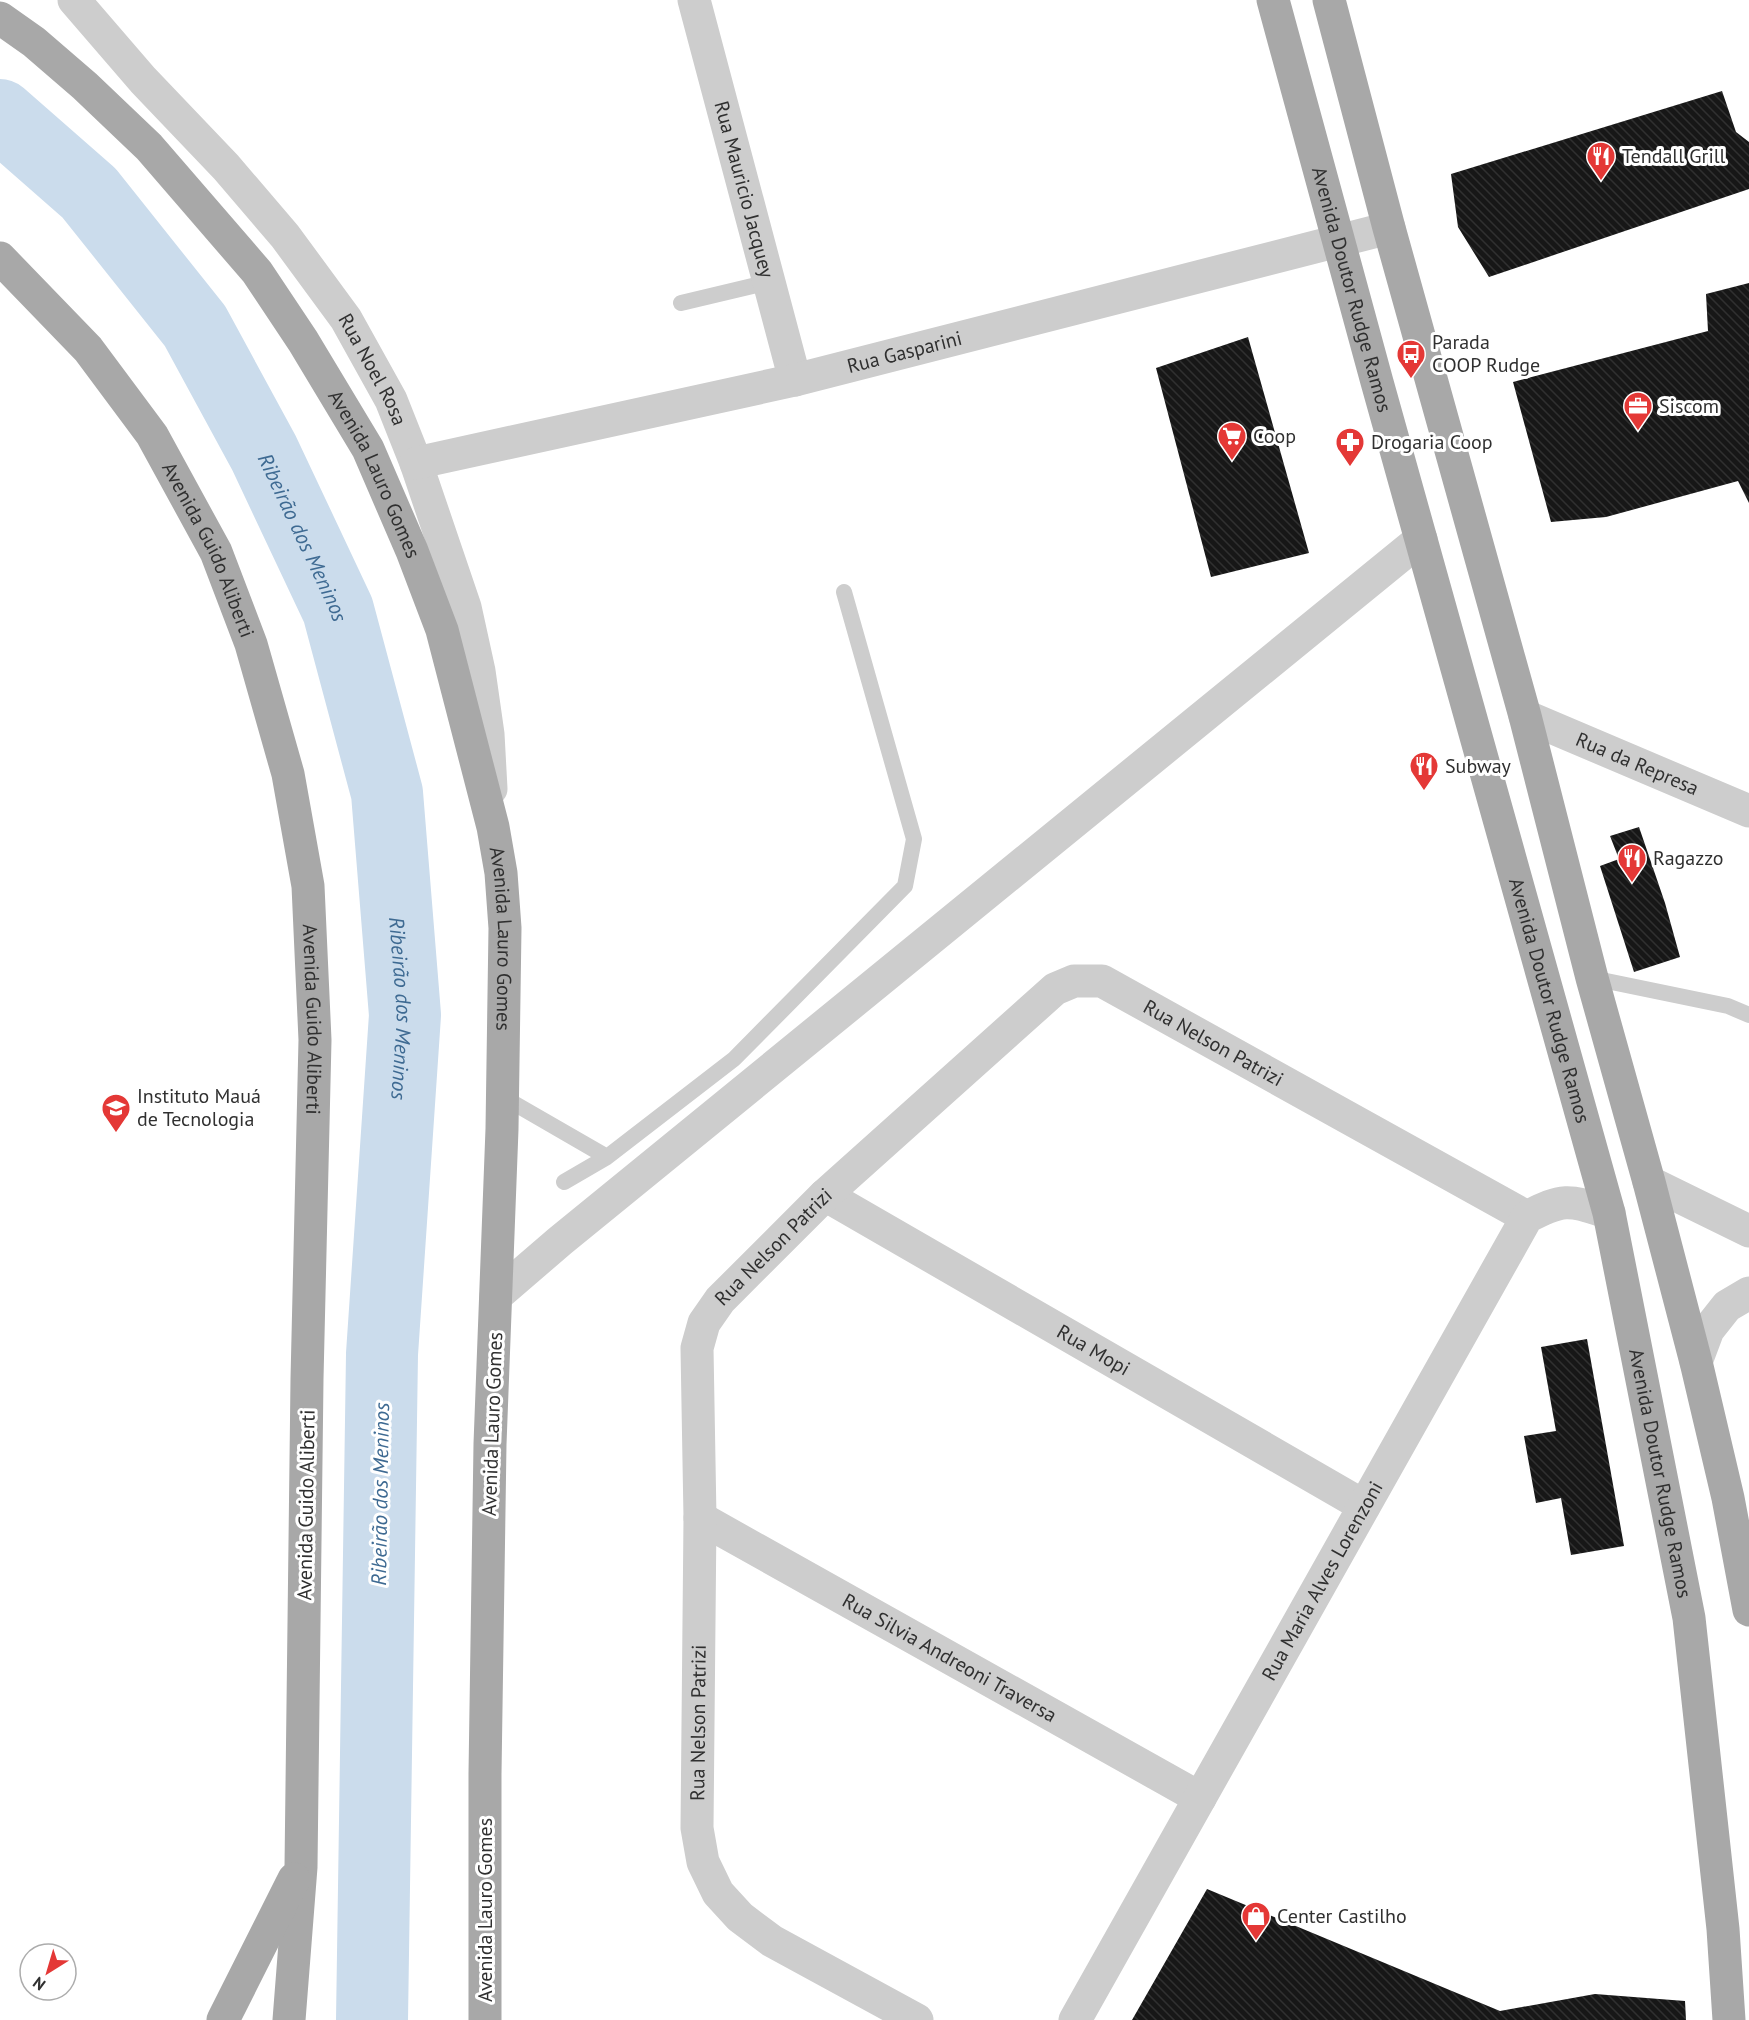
<svg xmlns="http://www.w3.org/2000/svg" width="1749" height="2020" viewBox="0 0 1749 2020" font-family="'PT Sans',sans-serif">
	<defs>
		<pattern id="building-back-hatch" width="6" height="6" patternUnits="userSpaceOnUse" patternTransform="scale(1.5)"><rect width="6" height="6" fill="#171717"/><path d="M-1 5l2 2M0 0l6 6M5-1l2 2" fill="none" stroke="#303030"/></pattern>
	</defs>
	<rect width="100%" height="100%" fill="#fff"/>
	<g fill="none" stroke-linecap="round" stroke-linejoin="round">
		<path stroke="#cbdcec" stroke-width="72" id="s1" d="M0 115 89 193 195 326 264 453 338 610 387 793 405 1015 382 1354 372 2020"/>
	</g>
	<path fill="url(#building-back-hatch)" d="M1722 91 1736 132 1749 142V189L1489 277 1458 227 1451 174Z
		M1749 283V503L1738 481 1606 517 1551 522 1513 382 1708 331 1706 294Z
		M1248 337 1309 553 1211 577 1156 368Z
		M1639 827 1665 903 1680 957 1634 972 1600 866 1619 859 1610 836Z
		M1587 1339 1624 1546 1571 1555 1561 1498 1536 1503 1524 1436 1556 1431 1541 1347Z
		M1207 1889 1500 2011 1595 1994 1685 2001 1686 2020H1132Z"/>
	<g fill="none" stroke-linecap="round" stroke-linejoin="round">
		<path stroke="#cdcdcd" stroke-width="16" d="M681 303 769 282
			M1592 978 1728 1006 1749 1015
			M503 1097 607 1157
			M564 1182 607 1157 734 1059 905 886 914 839 844 592"/>
		<g stroke="#cdcdcd" stroke-width="33">
			<path id="s2" d="M74 0 143 80 226 167 285 236 346 319 391 400 416 463 465 607 479 671 488 734 491 789"/>
			<path id="s3" d="M694 0 795 380"/>
			<path id="s4" d="M416 463 795 380 1389 228"/>
			<path id="s5" d="M1525 716 1749 811"/>
			<path d="M1649 1182 1749 1231"/>
			<path id="s6" d="M825 1195 1364 1506"/>
			<path d="M496 1296 560 1241 1421 539"/>
			<path d="M1696 1362 1708 1330 1727 1306 1749 1293"/>
			<path id="s7" d="M700 1518 1200 1798"/>
			<path id="s8" d="M917 2020 772 1941 740 1917 718 1893 703 1862 697 1828 700 1518 697 1348 704 1323 720 1300 825 1195 1055 989 1074 981H1102L1527 1217"/>
			<path id="s9" d="M1075 2020 1527 1217C1565 1197 1569 1200 1609 1213"/>
		</g>
		<g stroke="#a8a8a8" stroke-width="33">
			<path id="s10" d="M1273 0 1377 382 1609 1213 1689 1618 1723 1929 1729 2020"/>
			<path d="M1329 0 1389 228 1525 716 1592 978 1649 1182 1696 1362 1728 1498 1749 1610"/>
			<path id="s11" d="M0 18 34 42 85 86 149 147 257 272 303 341 368 449 412 551 442 630 493 827 501 873 505 928 502 1129 490 1444 485 1774V2020"/>
			<path id="s12" d="M0 258 88 349 152 435 216 552 251 644 288 774 308 886 315 1040 307 1379 301 1867 289 2020"/>
			<path d="M223 2020 294 1879"/>
		</g>
	</g>
	<defs>
		<g id="restaurant-pin" transform="scale(1.5)"><path d="M0 17L-7.5 6A9.5 9.5 0 1 1 7.5 6Z" fill="#e43836" stroke="#fff"/><path d="M-5-6h1v4h1v-4h1v4h1v-4h1v5L-1.5 .5V6h-2V.5L-5-1ZM5-6V6H3V1.5H1.5Q1.5-4 5-6Z" fill="#fff"/></g>
		<g id="bus-pin" transform="scale(1.5)"><path d="M0 17L-7.5 6A9.5 9.5 0 1 1 7.5 6Z" fill="#e43836" stroke="#fff"/><path d="M-5-6H5V4H4V6H2V4H-2V6H-4V4H-5ZM-3.5-4V0h7V-4ZM-3.5 1.2v1.5H-2V1.2ZM2 1.2v1.5H3.5V1.2Z" fill="#fff"/></g>
		<g id="office-pin" transform="scale(1.5)"><path d="M0 17L-7.5 6A9.5 9.5 0 1 1 7.5 6Z" fill="#e43836" stroke="#fff"/><path d="M-6-3h4V-5.5h4V-3h4V5H-6ZM-1-4.5V-3h2v-1.5ZM-6 0V1H6V0Z" fill="#fff"/></g>
		<g id="supermarket-pin" transform="scale(1.5)"><path d="M0 17L-7.5 6A9.5 9.5 0 1 1 7.5 6Z" fill="#e43836" stroke="#fff"/><path d="M-6-5.5h2.5l.6 2H6L4.5 2H-2.5L-4.4-4H-6ZM-1.5 3.2a1.3 1.3 0 1 0 .1 0ZM3 3.2a1.3 1.3 0 1 0 .1 0Z" fill="#fff"/></g>
		<g id="pharmacy-pin" transform="scale(1.5)"><path d="M0 17L-7.5 6A9.5 9.5 0 1 1 7.5 6Z" fill="#e43836" stroke="#fff"/><path d="M-2-6h4v4h4v4h-4v4h-4v-4h-4v-4h4Z" fill="#fff"/></g>
		<g id="university-pin" transform="scale(1.5)"><path d="M0 17L-7.5 6A9.5 9.5 0 1 1 7.5 6Z" fill="#e43836" stroke="#fff"/><path d="M0-5L7-2L0 1L-7-2ZM-4 1L0 2.5L4 1V4Q0 6-4 4Z" fill="#fff"/></g>
		<g id="shop-pin" transform="scale(1.5)"><path d="M0 17L-7.5 6A9.5 9.5 0 1 1 7.5 6Z" fill="#e43836" stroke="#fff"/><path d="M-5-2.5h2.3a2.7 3.5 0 0 1 5.4 0H5L5.5 6h-11ZM-1.5-2.5h3a1.5 2.3 0 0 0-3 0Z" fill="#fff"/></g>
	</defs>
	<g fill-rule="evenodd">
		<use href="#restaurant-pin" x="1601" y="156"/>
		<use href="#bus-pin" x="1411" y="354"/>
		<use href="#office-pin" x="1638" y="406"/>
		<use href="#supermarket-pin" x="1232" y="436"/>
		<use href="#pharmacy-pin" x="1350" y="442"/>
		<use href="#restaurant-pin" x="1424" y="766"/>
		<use href="#restaurant-pin" x="1632" y="858"/>
		<use href="#university-pin" x="116" y="1108"/>
		<use href="#shop-pin" x="1256" y="1916"/>
	</g>
	<g text-anchor="middle" dominant-baseline="central" stroke-width="6" stroke-linejoin="round" paint-order="stroke">
		<g font-size="20" fill="#303030" stroke="#fff" text-anchor="start">
			<text x="1622" y="156">Tendall Grill</text>
			<text x="1432" y="342">Parada<tspan x="1432" dy="23">COOP Rudge</tspan></text>
			<text x="1659" y="406">Siscom</text>
			<text x="1253" y="436">Coop</text>
			<text x="1371" y="442">Drogaria Coop</text>
			<text x="1445" y="766">Subway</text>
			<text x="1653" y="858">Ragazzo</text>
			<text x="137" y="1096">Instituto Mauá<tspan x="137" dy="23">de Tecnologia</tspan></text>
			<text x="1277" y="1916">Center Castilho</text>
		</g>
		<g font-size="20" fill="#303030" stroke="#fff">
			<text stroke="none"><textPath href="#s3" startOffset="196">Rua Mauricio Jacquey</textPath></text>
			<text stroke="none"><textPath href="#s10" startOffset="300">Avenida Doutor Rudge Ramos</textPath></text>
			<text stroke="none"><textPath href="#s4" startOffset="501">Rua Gasparini</textPath></text>
			<text stroke="none"><textPath href="#s2" startOffset="477">Rua Noel Rosa</textPath></text>
			<text stroke="none"><textPath href="#s11" startOffset="597">Avenida Lauro Gomes</textPath></text>
			<text stroke="none"><textPath href="#s12" startOffset="362">Avenida Guido Aliberti</textPath></text>
			<text stroke="none"><textPath href="#s5" startOffset="122">Rua da Represa</textPath></text>
			<text stroke="none"><textPath href="#s11" startOffset="1083">Avenida Lauro Gomes</textPath></text>
			<text stroke="none"><textPath href="#s10" startOffset="1038">Avenida Doutor Rudge Ramos</textPath></text>
			<text stroke="none"><textPath href="#s12" startOffset="848">Avenida Guido Aliberti</textPath></text>
			<text stroke="none"><textPath href="#s8" startOffset="1474">Rua Nelson Patrizi</textPath></text>
			<text stroke="none"><textPath href="#s8" startOffset="916">Rua Nelson Patrizi</textPath></text>
			<text stroke="none"><textPath href="#s6" startOffset="310">Rua Mopi</textPath></text>
			<text transform="translate(492 1424) rotate(-88)">Avenida Lauro Gomes</text>
			<text stroke="none"><textPath href="#s10" startOffset="1524">Avenida Doutor Rudge Ramos</textPath></text>
			<text transform="translate(306 1505) rotate(-89)">Avenida Guido Aliberti</text>
			<text stroke="none"><textPath href="#s9" startOffset="504">Rua Maria Alves Lorenzoni</textPath></text>
			<text stroke="none"><textPath href="#s7" startOffset="286">Rua Silvia Andreoni Traversa</textPath></text>
			<text stroke="none"><textPath href="#s8" startOffset="412">Rua Nelson Patrizi</textPath></text>
			<text transform="translate(485 1910) rotate(-90)">Avenida Lauro Gomes</text>
		</g>
		<g font-size="21" font-style="italic" fill="#3e6a92" stroke="#fff">
			<text stroke="none"><textPath href="#s1" startOffset="526">Ribeirão dos Meninos</textPath></text>
			<text stroke="none"><textPath href="#s1" startOffset="1012">Ribeirão dos Meninos</textPath></text>
			<text transform="translate(380 1494) rotate(-89)">Ribeirão dos Meninos</text>
		</g>
	</g>
	<g transform="translate(48 1972) rotate(217)"><circle r="28" fill="#ffffff" stroke="#acacac" stroke-width="1.5"/>
	<path d="M0-4.5L10 22L0 15L-10 22Z" fill="#e43836"/>
	<text y="-9" font-size="16" font-weight="bold" text-anchor="middle" fill="#303030">N</text>
	</g>
</svg>
